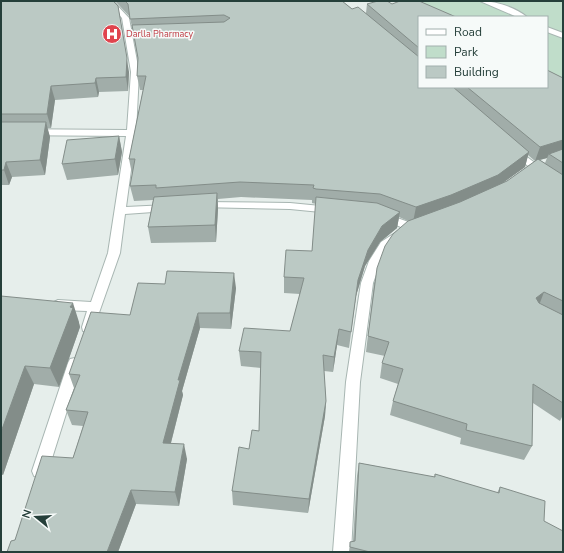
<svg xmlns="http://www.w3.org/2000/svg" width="564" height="553" viewBox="0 0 564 553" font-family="'Nunito Sans',sans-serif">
	<rect width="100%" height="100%" fill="#e6eeeb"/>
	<path fill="#c0ddca" d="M399 1H563V86L547 78V17H430Z"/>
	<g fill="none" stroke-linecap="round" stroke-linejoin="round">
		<g stroke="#a8b6b2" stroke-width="2">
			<path id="minor" d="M106 1H113L129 18 139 72 136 133 126 207 167 205 172 208 167 211 125 214 120 253 94 327 93 331 88 332 83 331 82 327 87 311 58 310 54 308 52 305 54 302 58 300 91 302 108 253 126 136 1 135V129L127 130 131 72 122 18Z
				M480 1C495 1 515 7 527 17H517Z
				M547 27 563 33V38L547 32Z
				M515 148 563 184V192L559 191 512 153 510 151Z
				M202 202 290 203 331 207 336 210 331 213 290 209 198 207 197 205Z
				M383 213 417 225 419 228 413 232 379 218 378 216Z
				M398 231 404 235 389 248 381 261 373 283 360 382 351 552H333L346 382 361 283 369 261 381 242Z
				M75 358 80 359 82 363 48 471 46 476 40 478 34 476 32 471 68 363 70 359Z"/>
		</g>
		<use href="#minor" fill="#fff" fill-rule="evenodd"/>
	</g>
	<path fill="#a1ada9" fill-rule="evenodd" d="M1 1 129 72 128 91 99 92 98 97 55 100 51 128H47L50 137 45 175 12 177 9 185H1Z
		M115 1H342L352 9 366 13 367 4 419 17V87H547L563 78V418L562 417 560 421 533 403 532 446 524 460 460 444 461 438 390 415 393 401 398 384 380 378 382 363 385 356 366 352 374 283 408 221 399 217 397 228 380 242 365 266 356 296 349 348 337 345 333 372 324 371 326 401 325 416 308 513 233 505 232 491 249 449 259 431 261 368 241 366 239 351 290 331 300 294 284 293V277L312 251 316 204 312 203V200L241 197 218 199V209L216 242 151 243 148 227 153 200 134 201 130 186 132 174 129 159 143 90H140L137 76 138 60 130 17ZM528 155 535 161 507 181 501 184 525 167ZM547 158 545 163 540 160Z
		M119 136 122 152 118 175 67 180 62 164Z
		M236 288 231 329 200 328 182 391 183 395 171 443 187 459 179 506 136 504 118 552H7L15 540 73 458 83 426 72 425 66 410 74 388 69 374 130 315Z
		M1 296 79 322V323L80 327 59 387 34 384 3 475H1Z
		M359 463 434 477 435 474 497 493 500 487 544 521 563 552H349L350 542 353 541 357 476Z"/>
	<path fill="#838d89" d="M118 6 129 72 128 91 126 77Z
		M96 78 99 92 98 97 95 83Z
		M51 86 55 100 51 128 47 114Z
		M46 122 50 137 45 175 40 160Z
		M119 136 122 152 118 175 115 159Z
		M563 140V153L549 154 547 158 535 161 540 147Z
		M529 152 525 167 493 190 413 222 416 207Z
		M6 162 12 177 9 185 4 170Z
		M217 193 218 209 216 242 215 225Z
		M400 212 397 228 380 242 365 266 356 296 349 348 358 280 368 250 382 226Z
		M234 273 236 288 231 329 230 313Z
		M544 292 538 308 536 298Z
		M73 303 79 322V323L80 327 59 387 50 368 70 307Z
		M198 313 200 328 182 391 183 395 167 458 163 443 178 380Z
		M339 329 337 345 333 372 334 357Z
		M25 366 34 384 3 475 1 472V432Z
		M326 401 325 416 308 513 309 499Z
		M184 444 187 459 179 506 175 492Z
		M131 490 136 504 118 552H107Z"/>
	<path fill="#bbc9c4" stroke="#838d89" d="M1 1H113L118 6 127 58 126 77 96 78 95 83 51 86 47 114H1Z
		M125 1H342L352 9 358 7 419 57V87H453L529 152 498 175 451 195 416 207 380 194 316 189 313 188 314 185 240 182 156 188V185L130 186 135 159H129L146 76H137L138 58 132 25 224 22 230 18 224 15 130 19 128 4Z
		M378 1H387L392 4 400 1H419L456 17H419V48L367 4Z
		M547 70 563 78V140L540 147 467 87H547Z
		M1 122H46L40 160 6 162 4 170H1Z
		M119 136 115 159 62 164 67 140Z
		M563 149V163L549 154Z
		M538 159 563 175V301L544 292 536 298 539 303 563 315V403L533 384 532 446 466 430 467 424 393 401 403 369 382 363 389 342 368 336 377 268 385 246 393 234 408 221 460 202 507 181Z
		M217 193 215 225 148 227 154 197Z
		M316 197 377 203 400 212 382 226 368 250 358 280 351 332 339 329 334 357 323 355 326 401 309 499 232 491 239 447 249 449 252 430 259 431 261 352 239 351 244 328 290 331 304 278 284 277 286 250 312 251Z
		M167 271 234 273 230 313H198L178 380H180L163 443 184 444 175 492 131 490 107 552H7L11 541 15 540 42 456 73 458 88 412 66 410 80 375 69 374 91 312 130 315 138 283 165 284Z
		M1 296 73 303 70 307 73 308 50 368 25 366 1 432Z
		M359 463 435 477V474L499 493 500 487 545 501 544 521 563 531V552H370L350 547V542L355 541Z"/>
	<defs>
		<g id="hospital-disc" transform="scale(1)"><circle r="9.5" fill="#e0444e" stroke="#f6faf9"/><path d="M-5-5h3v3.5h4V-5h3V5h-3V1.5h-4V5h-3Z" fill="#fff"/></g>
	</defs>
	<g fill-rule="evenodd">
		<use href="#hospital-disc" x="112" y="34"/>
	</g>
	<g text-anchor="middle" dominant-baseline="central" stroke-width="3" stroke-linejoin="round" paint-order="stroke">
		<g font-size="9" fill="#be3a42" stroke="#f6faf9" text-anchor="start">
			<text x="126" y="34">Darlla Pharmacy</text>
		</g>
	</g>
	<rect width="564" height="553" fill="none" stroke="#253f3a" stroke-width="4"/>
	<rect x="418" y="16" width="130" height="72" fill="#f6faf9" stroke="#a2afad"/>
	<rect x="426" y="29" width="20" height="6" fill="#ffffff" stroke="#a2afad"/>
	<text x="454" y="36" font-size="12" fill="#253f3a">Road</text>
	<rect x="426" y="46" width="20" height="12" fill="#c0ddca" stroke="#a2afad"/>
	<text x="454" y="56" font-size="12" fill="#253f3a">Park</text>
	<rect x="426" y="66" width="20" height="12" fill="#bbc9c4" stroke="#a2afad"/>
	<text x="454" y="76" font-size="12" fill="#253f3a">Building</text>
	<g transform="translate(36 517) rotate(288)" stroke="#f6faf9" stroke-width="3" paint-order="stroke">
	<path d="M0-3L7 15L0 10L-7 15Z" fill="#253f3a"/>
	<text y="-6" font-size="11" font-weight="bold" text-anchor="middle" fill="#253f3a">N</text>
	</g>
</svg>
